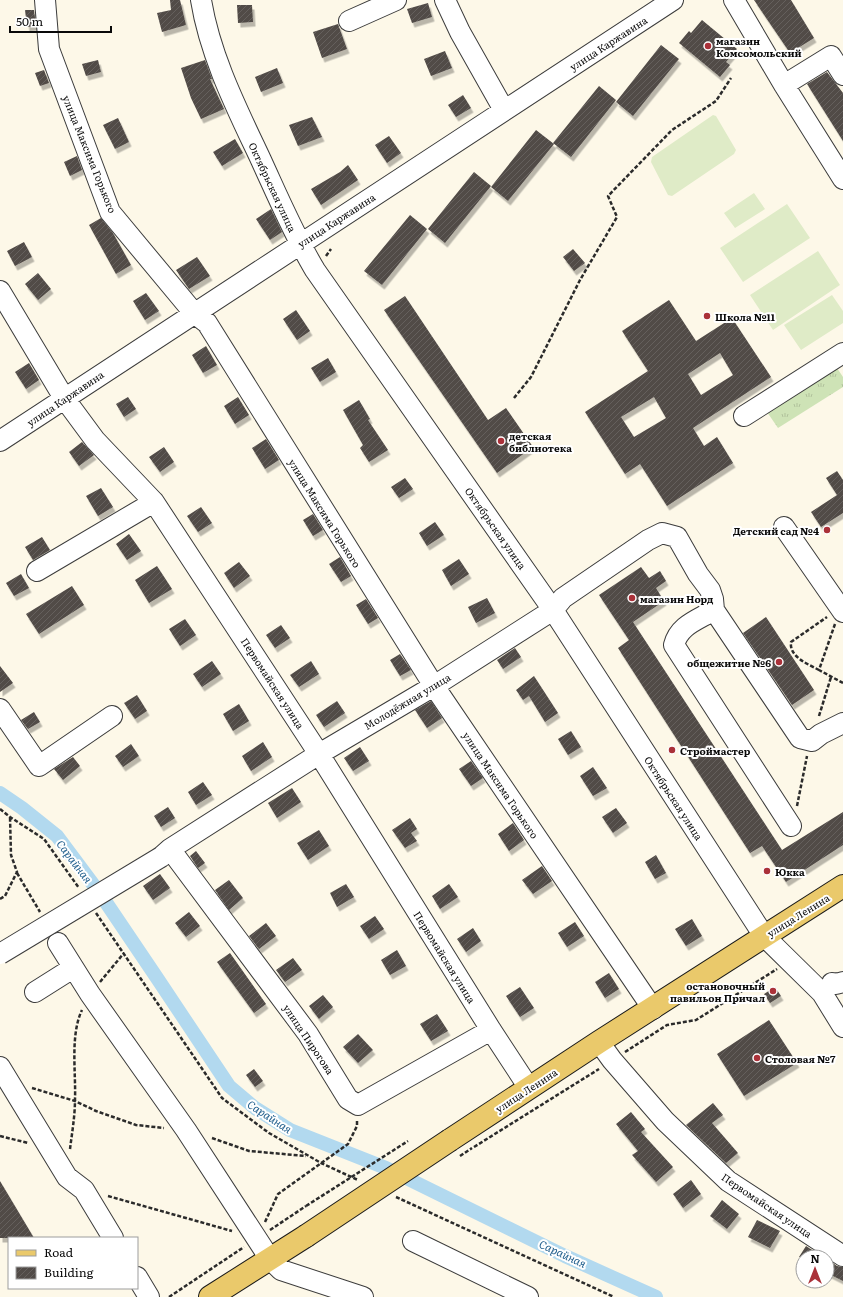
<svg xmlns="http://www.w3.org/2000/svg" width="843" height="1297" viewBox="0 0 843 1297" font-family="Literata,serif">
	<defs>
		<pattern id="grass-tufts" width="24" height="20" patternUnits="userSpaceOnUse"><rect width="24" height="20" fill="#cee3b6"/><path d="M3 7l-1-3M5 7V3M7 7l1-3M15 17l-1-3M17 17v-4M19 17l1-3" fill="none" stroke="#b0c19b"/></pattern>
		<pattern id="building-hatch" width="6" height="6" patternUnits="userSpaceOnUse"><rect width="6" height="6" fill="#514b47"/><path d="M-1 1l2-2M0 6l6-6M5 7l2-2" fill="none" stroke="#65605d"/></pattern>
		<filter id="shadow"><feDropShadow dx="2.5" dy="4.5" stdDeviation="0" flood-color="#0004"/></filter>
	</defs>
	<rect width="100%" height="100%" fill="#fdf8e8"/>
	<path fill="url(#grass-tufts)" d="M837 368 843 377V387L778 428 767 412Z"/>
	<path fill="#dfebc7" d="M713 115 716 116 736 150 734 154 672 196 668 195 651 162 652 157Z
		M754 193 765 209 735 228 724 213Z
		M787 204 810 238 743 282 720 248Z
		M818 251 840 285 773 330 750 295Z
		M832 295 843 311V323L801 350 784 325Z"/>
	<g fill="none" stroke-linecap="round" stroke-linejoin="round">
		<path stroke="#b2d9ef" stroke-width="14" d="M0 793 22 808 57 836 101 895 157 978 229 1086 255 1108 290 1130 386 1168 565 1256 656 1297"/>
	</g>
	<path fill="url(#building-hatch)" fill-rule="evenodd" filter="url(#shadow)" d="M170 0H180L186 25 162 32 157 13 171 10Z
		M754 0H791L814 38 790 53Z
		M428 3 432 17 412 23 407 9Z
		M237 5H252L253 22 238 23Z
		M25 10H34L36 26 27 27Z
		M702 20 737 49 726 62 730 65 720 77 679 43 689 31 691 33Z
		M338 24 347 49 322 58 313 32Z
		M661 45 679 59 633 116 616 102Z
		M445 51 452 68 431 76 424 59Z
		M98 60 101 72 86 76 82 64Z
		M205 60 212 79H210L224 109 201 119 191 98 181 68Z
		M277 68 283 83 261 92 255 77Z
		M44 70 49 83 40 86 35 73Z
		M827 72 843 93V141L807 84Z
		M599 86 616 100 571 157 553 143Z
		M463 95 471 108 456 117 448 105Z
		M312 117 322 137 298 146 289 125Z
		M118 118 129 142 115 149 103 125Z
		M536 130 554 144 508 201 491 187Z
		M389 136 401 153 387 163 375 145Z
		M235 139 243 153 222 166 213 152Z
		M77 156 82 170 70 176 64 162Z
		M348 165 358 180 321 205 311 189 340 172Z
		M474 172 491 186 445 243 428 229Z
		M271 209 282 232 270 240 256 219Z
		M410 215 427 229 382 285 364 271Z
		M101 218 113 233 131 265 116 274 89 225Z
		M24 242 32 257 15 266 7 251Z
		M573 249 585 263 574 271 563 257Z
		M197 257 210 276 189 289 176 270Z
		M38 273 51 289 38 300 25 284Z
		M146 293 159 311 145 320 133 301Z
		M405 296 488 420 506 408 533 447 497 473 384 310Z
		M669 300 696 341 732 318 771 377 693 428 704 446 717 437 733 463 667 506 640 464 625 474 585 412 648 371 622 331ZM720 353 733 375 701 395 688 374ZM654 397 666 418 634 437 621 417Z
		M296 310 310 331 297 340 283 319Z
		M206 346 217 365 203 373 192 355Z
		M328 358 336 372 320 382 311 368Z
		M29 363 39 380 26 389 15 372Z
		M128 397 136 409 124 417 116 404Z
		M238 397 249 415 235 424 224 406Z
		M359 400 370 419 368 420 388 450 369 462 360 448 363 445 343 410Z
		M266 439 279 460 265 469 252 448Z
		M82 442 94 455 79 466 69 452Z
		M164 447 174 462 160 472 149 457Z
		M837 471 843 480V513L821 527 811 512 837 495 826 478Z
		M405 478 413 489 399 498 391 487Z
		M101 488 113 507 98 516 86 496Z
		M201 507 212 523 198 532 187 516Z
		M313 514 323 530 313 536 303 520Z
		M435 522 444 535 427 546 419 533Z
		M129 534 141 551 127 560 116 544Z
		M42 537 50 550 33 560 25 547Z
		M340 557 351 576 341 582 329 564Z
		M459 559 469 574 451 586 442 570Z
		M239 562 250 576 234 588 224 573Z
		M157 566 172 589 149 603 135 580Z
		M641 567 649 578 660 571 666 581 656 588 664 601 633 622 782 850 843 812V845L786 882 762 846 750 853 618 648 629 640 599 595Z
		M21 574 29 588 14 596 6 583Z
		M72 586 84 605 39 634 26 614Z
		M487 598 495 613 476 623 468 607Z
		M366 599 378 618 368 624 356 605Z
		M766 617 814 690 792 705 743 633Z
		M185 619 196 635 180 646 169 629Z
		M281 625 290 638 275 648 266 635Z
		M515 648 521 657 503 669 497 660Z
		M400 654 411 670 400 676 390 660Z
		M212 661 221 674 202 687 193 674Z
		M311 661 319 674 299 687 290 675Z
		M0 666 13 683 0 692Z
		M534 676 558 713 545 722 529 696 523 700 516 690Z
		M137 695 147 711 135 719 124 703Z
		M337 701 345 713 324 727 316 715Z
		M431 701 442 718 427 728 415 710Z
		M239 704 249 721 233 731 223 714Z
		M34 712 40 722 28 729 21 720Z
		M571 731 581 747 568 755 558 739Z
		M263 742 272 757 251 771 242 756Z
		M131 744 139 756 123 767 115 756Z
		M360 747 369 761 353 771 344 758Z
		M73 757 80 766 63 780 54 769Z
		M471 761 483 778 471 786 459 769Z
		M593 767 607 788 593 796 580 776Z
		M203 782 212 795 196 805 188 792Z
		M292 788 301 802 277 818 268 803Z
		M168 807 175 818 161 827 154 816Z
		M616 808 627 823 613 833 602 817Z
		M410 818 417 829 411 833 417 841 405 848 392 830Z
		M513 823 524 840 509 851 498 834Z
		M319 830 329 846 308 860 297 843Z
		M196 851 205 863 198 868 190 856Z
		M656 855 666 873 655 879 645 862Z
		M542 866 552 881 533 894 522 880Z
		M160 874 170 888 153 900 143 886Z
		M229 880 243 898 229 910 215 890Z
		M346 884 354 897 337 907 330 893Z
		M449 884 458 897 440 909 432 896Z
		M189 912 200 926 186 937 175 923Z
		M375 916 384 929 369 939 360 926Z
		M692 919 702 936 686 946 675 929Z
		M575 922 584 936 567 947 558 933Z
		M266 923 276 936 259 949 249 936Z
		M473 928 481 941 466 952 457 939Z
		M397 950 406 966 390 975 381 960Z
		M230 953 266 1004 254 1013 217 962Z
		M293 958 302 970 285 982 276 970Z
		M609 973 619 989 605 998 595 982Z
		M520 987 534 1008 520 1017 506 996Z
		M775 987 781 996 770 1003 764 994Z
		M323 995 333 1007 319 1019 309 1006Z
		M437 1014 448 1031 431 1041 420 1024Z
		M769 1020 797 1063 744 1096 717 1054Z
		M358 1034 373 1050 358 1063 343 1047Z
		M254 1069 263 1081 255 1087 246 1075Z
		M713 1103 723 1115 712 1123 738 1153 726 1163 686 1125Z
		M631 1112 645 1129 641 1132 673 1167 656 1182 632 1155 638 1151 616 1124Z
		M691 1180 701 1194 683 1208 673 1194Z
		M0 1181 34 1238H0Z
		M722 1200 739 1214 727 1229 710 1216Z
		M757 1220 780 1231 770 1248 748 1237Z
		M806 1246 823 1257H799Z
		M827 1259 837 1266 843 1267V1281L827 1273Z"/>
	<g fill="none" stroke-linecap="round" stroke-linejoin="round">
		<g stroke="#3c3c3c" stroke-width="22">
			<path id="minor" d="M45 0 49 49 110 212 194 313 207 323 434 686 653 1009
				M201 0C210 56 237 109 261 160 278 197 294 235 315 270L553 610 764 936 822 993 843 1027
				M445 0 460 32 504 110
				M734 0 784 85 843 179
				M349 21 396 0
				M784 85 831 56 843 75
				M0 291 64 398 95 440 154 502 319 754 491 1030 529 1088
				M744 416 843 353
				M0 441 673 0
				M784 527 843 612
				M37 571 154 502
				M714 610 800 738 812 741 821 734 843 723
				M0 709 39 766 112 716
				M170 849 308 1034 348 1099 358 1105 491 1030
				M161 857 170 849 319 754 434 686 553 610 563 598 648 540 662 533 677 537 698 574 710 590 713 599 714 610C698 620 679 625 674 645L791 826
				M58 943 90 994 186 1130 270 1259 281 1270 363 1297
				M832 983 836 984 843 982
				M35 992 73 968
				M599 1042 612 1060 665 1121 728 1181 843 1256
				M0 1067 67 1177 84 1190 113 1238
				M413 1241 528 1297
				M137 1277 149 1297"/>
		</g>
		<g stroke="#1a1a1a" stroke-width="24">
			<path id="major" d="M450 1140 599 1042 843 886
				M210 1297 306 1236"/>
		</g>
		<path stroke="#2b2b2b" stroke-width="2.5" stroke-dasharray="4 2" stroke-linecap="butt" d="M326 256 331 249
			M514 398 531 377 580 280 617 217 608 196 672 130 716 101 731 78
			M835 624 819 670 843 683
			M819 670C808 664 789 657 791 642L827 617
			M819 716 831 677
			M797 806 807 756
			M0 809 10 817 44 839 79 888
			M17 873 40 912
			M0 899 5 896 17 872 11 855 10 817
			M96 913 222 1098 269 1133 321 1163 358 1180
			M100 982 124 953
			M625 1052 667 1025 696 1020 777 969
			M32 1088 75 1101 96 1111 136 1125 164 1128
			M0 1136 28 1143
			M212 1138 249 1151 306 1156
			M474 1147 599 1069
			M70 1149C72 1133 75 1116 75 1099 76 1072 70 1035 82 1010
			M108 1196 232 1231
			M396 1197 614 1297
			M265 1222 278 1194 348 1144 357 1126V1120
			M270 1230 306 1206
			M169 1297 244 1247"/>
		<use href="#minor" stroke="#fff" stroke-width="20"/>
		<use href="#major" stroke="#eac96b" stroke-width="22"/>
		<g stroke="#3c3c3c" stroke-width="22" stroke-linecap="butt">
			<path id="minor-bridge" d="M0 954 161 857"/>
		</g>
		<g stroke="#1a1a1a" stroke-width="24" stroke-linecap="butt">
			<path id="major-bridge" d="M306 1236 450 1140"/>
		</g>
		<path stroke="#2b2b2b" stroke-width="2.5" stroke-dasharray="4 2" stroke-linecap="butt" d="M460 1156 472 1148
			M306 1206 408 1141"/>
		<use href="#minor-bridge" stroke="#fff" stroke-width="20"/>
		<use href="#major-bridge" stroke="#eac96b" stroke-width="22"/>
	</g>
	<g fill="#aa3139" stroke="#fff" stroke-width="1.5">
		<circle cx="708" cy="46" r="4"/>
		<circle cx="707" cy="316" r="4"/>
		<circle cx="501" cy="441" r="4"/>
		<circle cx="827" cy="530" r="4"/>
		<circle cx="632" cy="598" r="4"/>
		<circle cx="779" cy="662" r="4"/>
		<circle cx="672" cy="750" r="4"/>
		<circle cx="767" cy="871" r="4"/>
		<circle cx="773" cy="991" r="4"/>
		<circle cx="757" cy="1058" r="4"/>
	</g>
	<g text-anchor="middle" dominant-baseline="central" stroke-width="4" stroke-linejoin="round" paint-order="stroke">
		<g font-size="10" font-weight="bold" fill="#090909" stroke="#fff" text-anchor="start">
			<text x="716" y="40">магазин<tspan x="716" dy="12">Комсомольский</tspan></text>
			<text x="715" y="316">Школа №11</text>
			<text x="509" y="435">детская<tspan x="509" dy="12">библиотека</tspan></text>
			<text x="819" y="530" text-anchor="end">Детский сад №4</text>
			<text x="640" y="598">магазин Норд</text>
			<text x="771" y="662" text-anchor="end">общежитие №6</text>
			<text x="680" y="750">Строймастер</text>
			<text x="775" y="871">Юкка</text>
			<text x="765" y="985" text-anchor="end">остановочный<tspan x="765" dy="12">павильон Причал</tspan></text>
			<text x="765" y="1058">Столовая №7</text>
		</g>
		<g font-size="10" fill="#090909" stroke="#fff">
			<text transform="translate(608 43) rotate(-33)">улица Каржавина</text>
			<text transform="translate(90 154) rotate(68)">улица Максима Горького</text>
			<text transform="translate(273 187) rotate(65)">Октябрьская улица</text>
			<text transform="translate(336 220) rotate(-33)">улица Каржавина</text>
			<text transform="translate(65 398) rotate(-34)">улица Каржавина</text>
			<text transform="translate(325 513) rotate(58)">улица Максима Горького</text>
			<text transform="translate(496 528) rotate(55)">Октябрьская улица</text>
			<text transform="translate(273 683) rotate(57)">Первомайская улица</text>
			<text transform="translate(407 701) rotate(-31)">Молодёжная улица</text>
			<text transform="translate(501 785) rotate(56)">улица Максима Горького</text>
			<text transform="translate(674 798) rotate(57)">Октябрьская улица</text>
			<text transform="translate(798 915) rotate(-32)">улица Ленина</text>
			<text transform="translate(445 957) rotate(58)">Первомайская улица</text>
			<text transform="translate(309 1039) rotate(56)">улица Пирогова</text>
			<text transform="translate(526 1090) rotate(-33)">улица Ленина</text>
			<text transform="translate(767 1205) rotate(34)">Первомайская улица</text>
		</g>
		<g font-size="11" font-style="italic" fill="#215f8d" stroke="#fff">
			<text transform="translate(75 861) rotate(53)">Сарайная</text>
			<text transform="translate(270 1116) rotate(33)">Сарайная</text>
			<text transform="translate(563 1253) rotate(25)">Сарайная</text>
		</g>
	</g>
	<rect x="8" y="1237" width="130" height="52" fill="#ffffff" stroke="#9d9d9d"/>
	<rect x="16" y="1250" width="20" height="6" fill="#eac96b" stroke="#9d9d9d"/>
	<text x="44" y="1257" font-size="12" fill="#090909">Road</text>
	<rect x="16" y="1267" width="20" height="12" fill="url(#building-hatch)" stroke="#9d9d9d"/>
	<text x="44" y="1277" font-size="12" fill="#090909">Building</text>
	<g transform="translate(815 1269)"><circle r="19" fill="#ffffff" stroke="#9d9d9d"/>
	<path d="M0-3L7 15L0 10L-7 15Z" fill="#aa3139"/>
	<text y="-6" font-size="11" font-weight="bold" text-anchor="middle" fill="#090909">N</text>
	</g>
	<path d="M10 26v6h101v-6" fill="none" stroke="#090909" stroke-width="2"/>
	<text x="16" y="26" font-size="12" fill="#090909" stroke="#ffffff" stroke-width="3" paint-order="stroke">50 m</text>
</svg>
